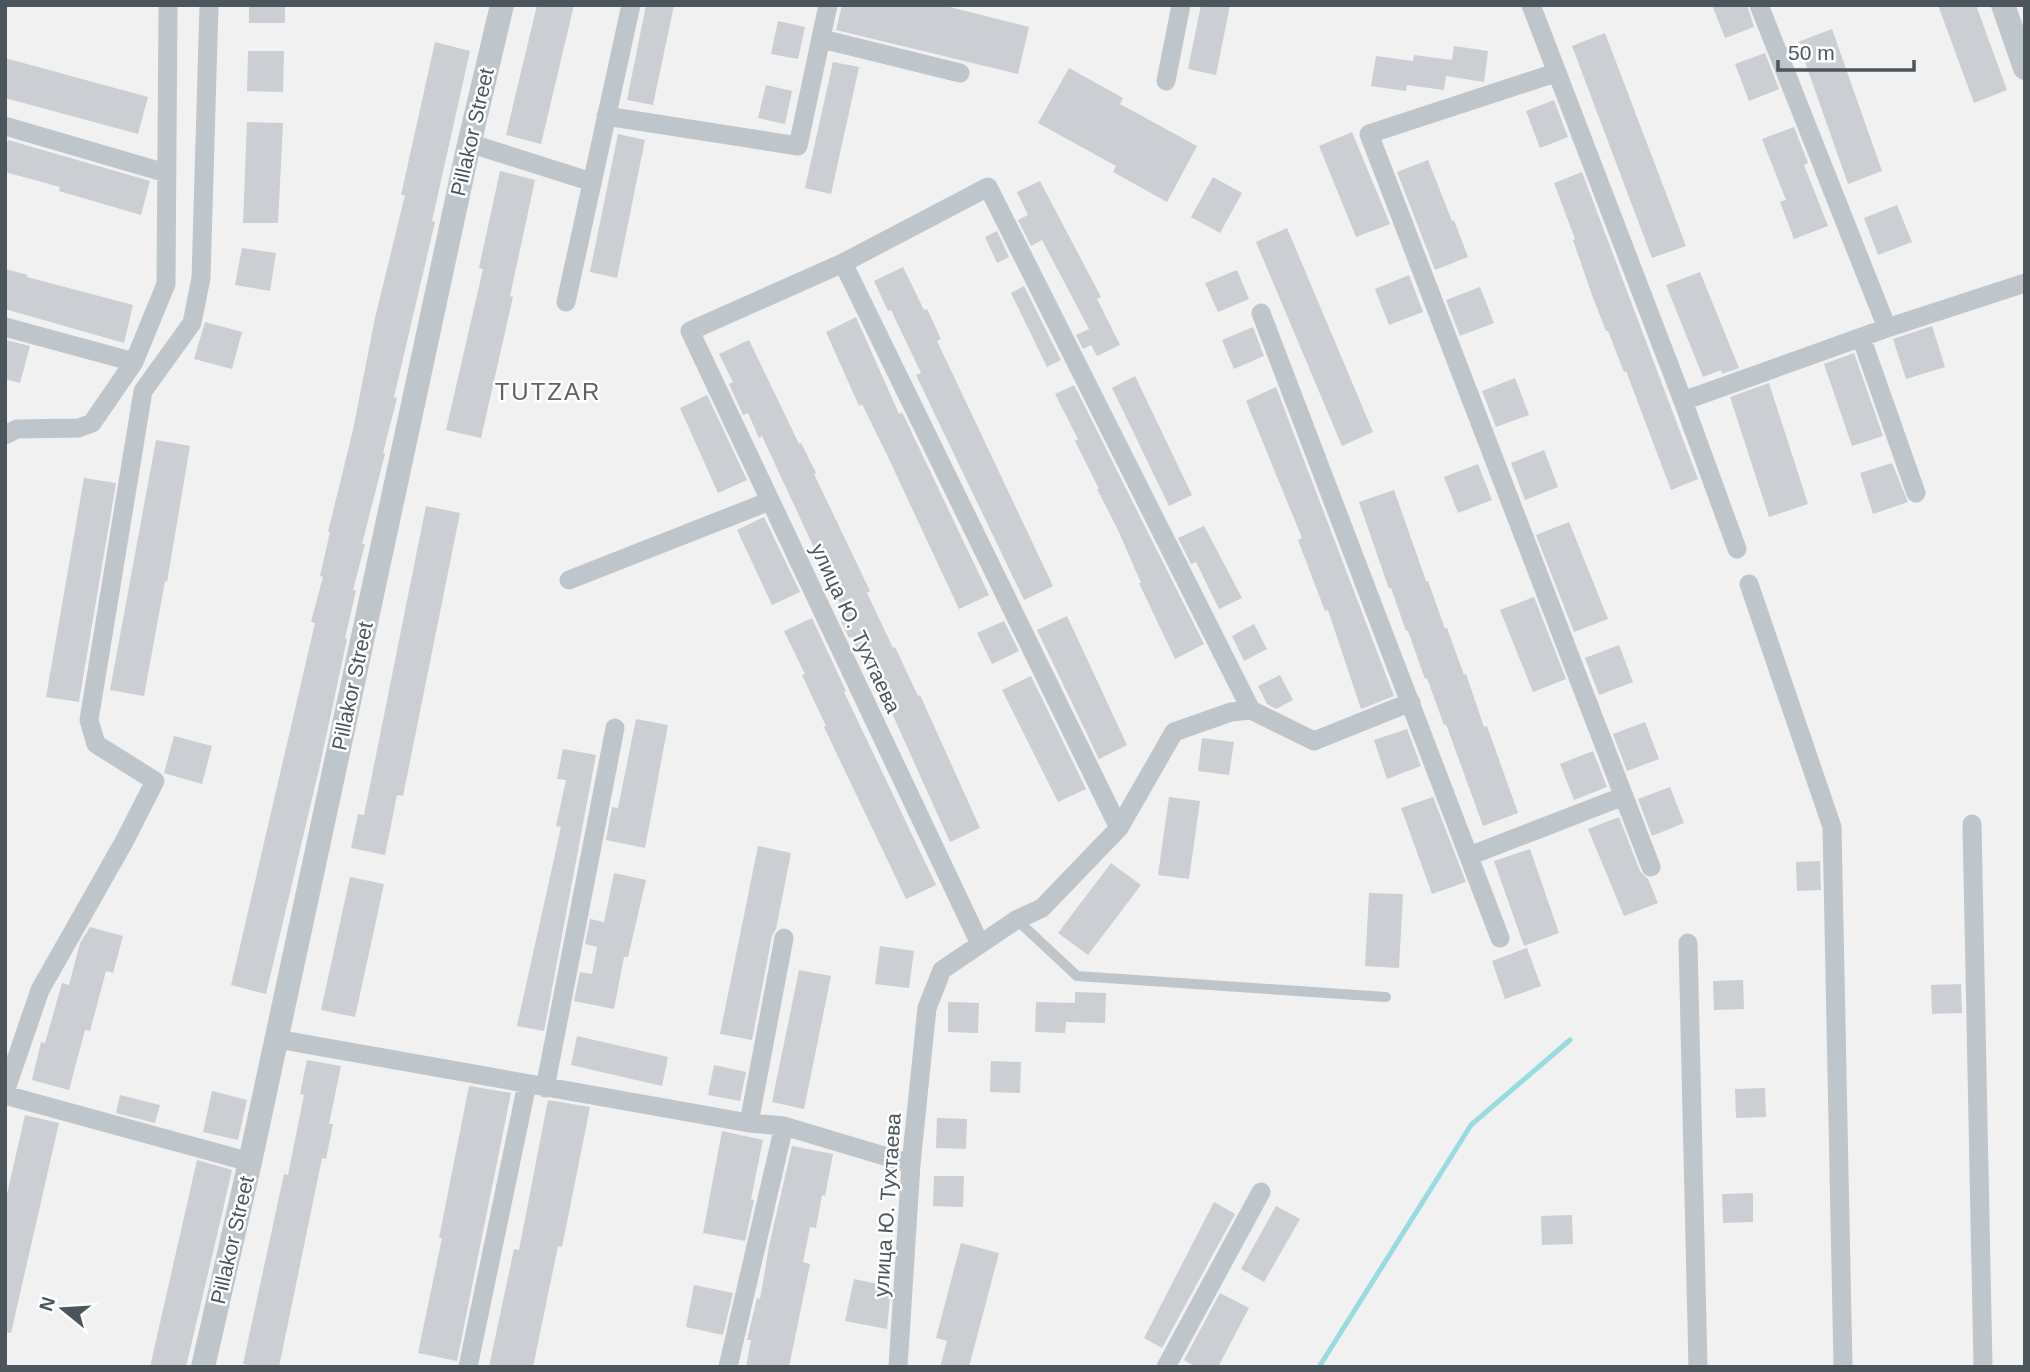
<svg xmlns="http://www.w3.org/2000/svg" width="2030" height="1372" viewBox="0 0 2030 1372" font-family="Helvetica,sans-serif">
	<rect width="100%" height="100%" fill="#f2f1f1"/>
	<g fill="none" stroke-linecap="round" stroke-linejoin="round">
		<path stroke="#97dce2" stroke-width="5" d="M1319 1367 1471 1125 1570 1040"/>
	</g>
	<path fill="#cbced2" d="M249 5H285V23H249Z
		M537 5H574L541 144 506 135Z
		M646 5H674L653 105 627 100Z
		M842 5H942L1029 27 1018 74 836 30Z
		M1201 5H1230L1216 75 1188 69Z
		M1712 5H1747L1754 27 1725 38Z
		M1938 5H1976L2007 90 1974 103Z
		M778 21 805 27 798 59 771 54Z
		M1832 29 1882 171 1848 184 1798 42Z
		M1605 33 1686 246 1652 258 1572 46Z
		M435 42 470 51 432 221 435 222 394 397 397 398 383 453 385 454 362 544H365L353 590 356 591 345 638 347 639 320 765 266 994 231 985 315 623 311 622 323 577 320 576 330 532H328L353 430 375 318 405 195H401Z
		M1454 46 1488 51 1484 82 1446 76 1444 90 1407 85 1406 91 1371 86 1376 56 1413 61 1414 55 1452 60Z
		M248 51H284L283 92 247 91Z
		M1765 53 1779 89 1749 101 1735 64Z
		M5 58 148 97 138 134 5 98Z
		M833 62 859 67 831 194 805 188Z
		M1069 68 1123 98 1120 104 1197 146 1167 202 1113 172 1116 166 1038 123Z
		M766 85 792 91 785 124 758 118Z
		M1554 100 1568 137 1540 148 1526 111Z
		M247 122 283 123 278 223H243Z
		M1794 127 1808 163 1804 165 1828 226 1794 239 1780 202 1786 200 1762 139Z
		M1352 132 1390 224 1356 237 1319 146Z
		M618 134 645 140 617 278 590 272Z
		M8 140 150 181 141 215 59 191 60 187 5 172V152Z
		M1428 160 1452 221 1454 220 1468 257 1435 270 1397 172Z
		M500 171 535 180 510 296 513 297 481 438 446 430 483 269 479 268Z
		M1582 172 1698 479 1671 490 1626 371 1624 372 1608 331H1606L1592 295 1573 240 1575 239 1554 183Z
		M1213 177 1242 193 1220 233 1191 217Z
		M1040 181 1101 297 1097 299 1120 345 1097 356 1091 345 1083 349 1076 335 1089 329 1042 240 1031 246 1018 220 1028 215 1017 192Z
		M1897 205 1912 242 1878 255 1864 218Z
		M1287 228 1373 432 1342 446 1256 242Z
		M997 231 1009 257 997 263 985 237Z
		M242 248 276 253 270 291 235 285Z
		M903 267 924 310 927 309 941 339 937 341 1053 586 1024 600 916 375 921 373 891 310 888 311 874 281Z
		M5 269 28 275 27 277 133 305 124 343 5 309Z
		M1237 270 1249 299 1218 312 1205 283Z
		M1700 272 1739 368 1722 374 1721 370 1703 377 1666 285Z
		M1409 275 1423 312 1389 325 1375 289Z
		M1024 286 1061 360 1047 367 1011 293Z
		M1480 287 1494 323 1460 336 1446 300Z
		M856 317 899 414 902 412 989 595 959 609 888 457 862 404 859 406 826 332Z
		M205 322 242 332 232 369 194 359Z
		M1932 326 1945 367 1906 379 1893 339Z
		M1253 327 1264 356 1234 369 1222 340Z
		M5 340 30 346 20 383 5 379Z
		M749 340 799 444 801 443 816 473 814 474 870 591 867 593 893 648 895 647 918 696 920 695 980 828 950 842 882 691 880 692 860 650 858 651 851 637 849 638 841 621 847 619 762 436 759 438 748 413 743 415 729 384 733 382 719 354Z
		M1854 353 1883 436 1852 446 1824 364Z
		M1135 376 1192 495 1169 506 1112 388Z
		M1515 378 1529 415 1496 427 1482 391Z
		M1769 383 1808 504 1769 517 1730 397Z
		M1074 385 1204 644 1175 659 1139 583H1141L1118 530 1097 489H1099L1075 441 1078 439 1055 394Z
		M1276 387 1394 696 1361 709 1328 610 1325 611 1298 540 1302 538 1246 401Z
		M707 395 747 480 718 493 680 408Z
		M156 440 190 446 167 582 165 581 144 696 110 690Z
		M1544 450 1558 487 1525 500 1511 463Z
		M1892 463 1908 502 1873 514 1860 473Z
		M1478 464 1492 500 1458 513 1444 477Z
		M84 478 116 483 79 702 46 697Z
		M1394 490 1426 581H1428L1445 629 1447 628 1464 675 1466 674 1484 727 1487 726 1518 813 1483 826 1446 724 1444 725 1427 678 1425 679 1408 631H1406L1391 588 1389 589 1359 502Z
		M426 506 460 513 403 796 397 795 385 855 351 848 358 814 364 815Z
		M764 517 800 592 772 605 737 530Z
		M1569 522 1608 619 1574 632 1536 535Z
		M1204 526 1242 598 1219 609 1196 562 1191 564 1178 538Z
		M1534 597 1566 679 1533 692 1500 610Z
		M1067 616 1127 745 1099 759 1037 630Z
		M812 618 846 691 844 692 936 885 906 899 824 727 826 726 802 675 805 674 784 631Z
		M1004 621 1019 651 992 664 977 633Z
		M1254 624 1267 649 1244 661 1232 636Z
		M1619 645 1633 682 1599 695 1585 658Z
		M1280 675 1293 700 1276 709 1267 704 1258 686Z
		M1031 676 1086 789 1058 802 1002 690Z
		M636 719 668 725 645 848 606 840 612 807 618 808Z
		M1645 722 1659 759 1627 771 1613 734Z
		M1407 729 1421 766 1387 779 1374 740Z
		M174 736 212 746 202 784 164 773Z
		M1202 738 1234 742 1229 775 1198 771Z
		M563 749 596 755 544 1031 517 1026 561 827 556 826 566 780 557 779Z
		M1593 751 1607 787 1574 800 1560 764Z
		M1670 787 1684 823 1652 836 1638 799Z
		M1169 797 1200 801 1189 879 1158 875Z
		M1433 797 1466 882 1432 894 1401 808Z
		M1619 817 1640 871 1648 879 1658 903 1624 916 1588 829Z
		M758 846 791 853 776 929 772 936 752 1040 720 1034Z
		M1530 849 1559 933 1524 946 1494 861Z
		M1820 861 1821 890 1797 891 1796 862Z
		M1111 863 1141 885 1088 955 1058 933Z
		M614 873 646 880 628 957H624L614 1009 574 1001 580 972 592 974 597 947 585 944 590 919 604 922Z
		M350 877 384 884 355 1017 321 1010Z
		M1369 893 1403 894 1399 968 1365 966Z
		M90 927 123 936 113 973 106 971 90 1031 85 1030 69 1090 32 1080 41 1042 45 1043 62 983 69 985 80 943Z
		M880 946 914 951 909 988 875 984Z
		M1527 948 1541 986 1505 999 1492 961Z
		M799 970 831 976 804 1109 772 1102Z
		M1743 980 1744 1009 1714 1010 1713 981Z
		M1961 984 1962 1013 1932 1014 1931 985Z
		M1075 992 1106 993 1105 1023 1066 1022 1065 1033 1035 1032 1036 1002 1075 1003Z
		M948 1002 979 1003 978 1033 948 1032Z
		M577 1036 668 1057 662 1086 571 1065Z
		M307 1060 341 1066 329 1124H333L326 1159 322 1158 279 1367H256L243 1364 284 1174 288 1175 304 1095 300 1094Z
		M991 1061 1021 1062 1020 1093 990 1092Z
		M714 1065 746 1072 740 1101 708 1095Z
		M469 1086 511 1093 457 1361 418 1353 442 1238H439Z
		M1765 1088 1766 1117 1736 1118 1735 1089Z
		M212 1091 247 1100 238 1140 203 1132Z
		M120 1095 160 1105 155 1123 116 1113Z
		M548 1100 590 1107 562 1247 558 1246 533 1367H489L514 1249 519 1250Z
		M25 1115 59 1123 11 1333 5 1332V1203Z
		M937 1118 967 1119 966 1149 936 1148Z
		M722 1131 763 1140 751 1199 754 1200 745 1241 703 1233Z
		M792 1146 833 1154 825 1196 822 1195 816 1228 810 1227 803 1262 810 1264 789 1367H746L751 1340H747L757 1298 760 1299 769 1246Z
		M197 1160 232 1170 222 1214 186 1367H150Z
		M934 1176H964L963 1207 933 1206Z
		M1753 1193V1222L1723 1223 1722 1194Z
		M1214 1202 1235 1214 1162 1348 1144 1338Z
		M1276 1206 1300 1219 1264 1282 1241 1269Z
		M1572 1215 1573 1244 1542 1245 1541 1216Z
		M961 1243 999 1253 969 1367H940L947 1341 936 1338Z
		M854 1279 891 1287 887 1329 845 1321Z
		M694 1285 733 1293 723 1335 686 1327Z
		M1220 1293 1249 1308 1218 1367H1196L1184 1360Z"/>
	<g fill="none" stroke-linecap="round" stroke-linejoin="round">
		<path stroke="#bec6cb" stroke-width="10" d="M1017 920 1077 976 1386 997"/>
		<path stroke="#bec6cb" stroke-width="19" d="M1531 5 1683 401 1737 549
			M1759 5 1887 328
			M822 39 960 73
			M1555 73 1369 134 1651 867
			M1166 81 1181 5
			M606 116 798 146 828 5
			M5 126 166 173
			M469 143 592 182
			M843 263 1119 828
			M566 302 631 5
			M1261 313 1500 938
			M5 327 134 362
			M1861 337 1916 493
			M1683 401 1887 328 2025 283
			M5 435 17 429 79 428 92 423 134 362 166 284 168 5
			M569 580 770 501
			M1749 584 1832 827 1843 1367
			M1972 824 1983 1367
			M1469 856 1624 796
			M1688 943 1698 1367
			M980 944 690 331 843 263 988 187 1251 710
			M277 1039 749 1123 784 1126 911 1164
			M545 1088 615 728
			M5 1092 40 990 125 840 155 781 96 744 89 720 143 391 192 323 201 278 209 5
			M5 1095 250 1162
			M749 1123 784 938
			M468 1367 527 1084
			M728 1367 784 1126
			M898 1367 911 1164 927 1008 942 970 1016 920 1042 908 1119 828 1174 732 1231 712 1251 710 1314 741 1411 702
			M1166 1367 1261 1192"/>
		<path stroke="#bec6cb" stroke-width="24" d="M2003 5 2025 68
			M203 1367 250 1162 467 153 502 5"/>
	</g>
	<g text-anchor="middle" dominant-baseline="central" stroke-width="5" stroke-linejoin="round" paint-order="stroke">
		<g font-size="21" fill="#4a565c" stroke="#fff">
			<text transform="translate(472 132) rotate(-77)">Pillakor Street</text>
			<text transform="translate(856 628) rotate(65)">улица Ю. Тухтаева</text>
			<text transform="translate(352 686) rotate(-78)">Pillakor Street</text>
			<text transform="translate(887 1205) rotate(-86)">улица Ю. Тухтаева</text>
			<text transform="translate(232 1240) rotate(-77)">Pillakor Street</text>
		</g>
		<g font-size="24" letter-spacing="2" fill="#5e6264" stroke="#fff">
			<text x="548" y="391">TUTZAR</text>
		</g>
	</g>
	<rect width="2030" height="1372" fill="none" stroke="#4a565c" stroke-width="14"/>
	<g transform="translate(63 1309) rotate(288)" stroke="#ffffff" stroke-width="5" paint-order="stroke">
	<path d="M0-5L12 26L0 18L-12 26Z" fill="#4a565c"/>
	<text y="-10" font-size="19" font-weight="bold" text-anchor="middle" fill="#4a565c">N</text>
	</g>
	<path d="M1778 60v10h136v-10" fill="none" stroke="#4a565c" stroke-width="3.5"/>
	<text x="1788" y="60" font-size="21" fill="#4a565c" stroke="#ffffff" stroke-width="5" paint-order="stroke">50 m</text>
</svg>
